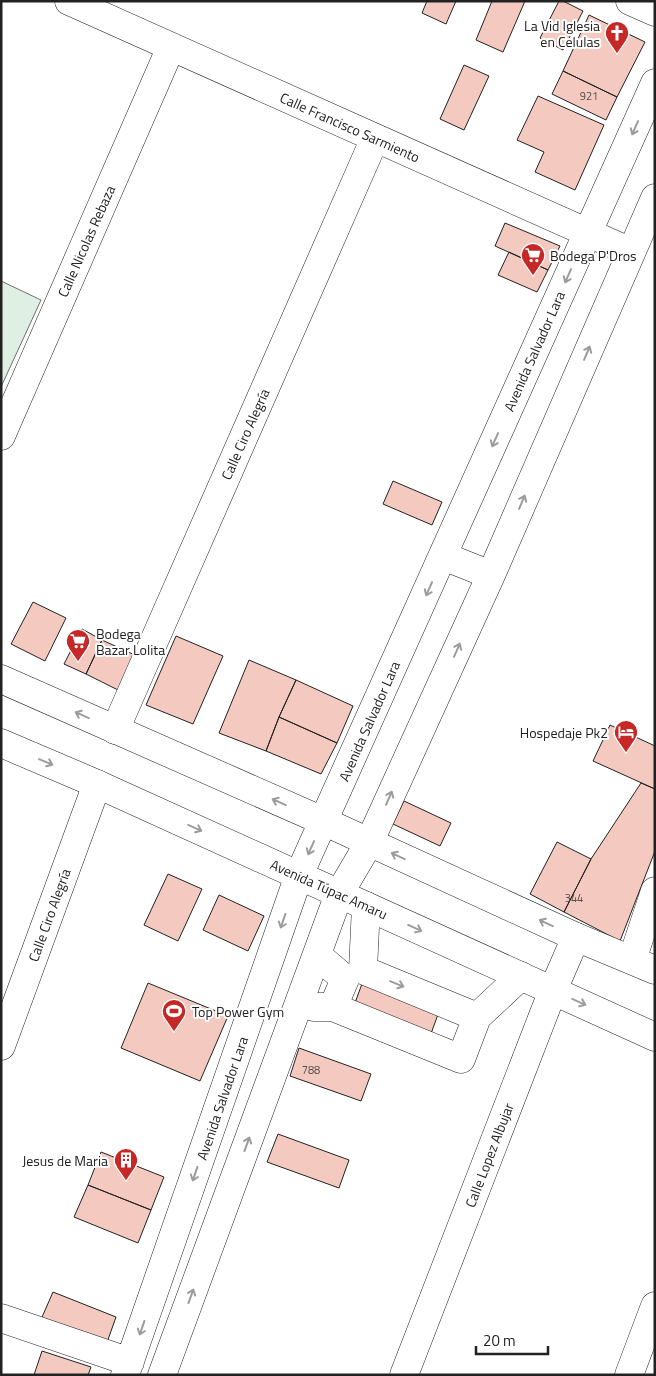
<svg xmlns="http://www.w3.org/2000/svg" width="656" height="1376" viewBox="0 0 656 1376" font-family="'Titillium Web',sans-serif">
	<rect width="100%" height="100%" fill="#fff"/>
	<path fill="#e0efe3" stroke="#6f6f6f" d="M1 281 41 300 1 387Z"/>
	<path fill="#f3c9c0" stroke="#222" d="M427 1H456L446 24 422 13Z
		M492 1H525L503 52 476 40Z
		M559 1H563L583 11 563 50 540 38Z
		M589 15 645 42 617 97 563 71Z
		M464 65 489 76 464 130 440 119Z
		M563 71 617 97 606 120 552 94Z
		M538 96 604 125 575 190 535 172 544 152 517 140Z
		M505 223 560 246 548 270 495 246Z
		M509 252 548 270 537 292 498 275Z
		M393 481 442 502 432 525 383 504Z
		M33 602 66 618 45 661 11 644Z
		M82 629 102 640 86 674 64 664Z
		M176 636 223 656 193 724 146 705Z
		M102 640 137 656 120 691 86 674Z
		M249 660 296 680 279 717 266 751 219 733Z
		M296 680 353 706 337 743 279 717Z
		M279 717 337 743 321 774 266 751Z
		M610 725 655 746V789L593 761Z
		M641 783 655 789V851L620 941 564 912 591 859Z
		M404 801 451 823 440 846 393 824Z
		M557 842 591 859 564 912 530 894Z
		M168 874 202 889 178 941 144 925Z
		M219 895 264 916 248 951 203 930Z
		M363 981 440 1009 429 1039 352 1011Z
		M148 983 228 1016 200 1081 121 1048Z
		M299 1048 371 1074 361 1101 290 1076Z
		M278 1134 349 1160 339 1188 267 1162Z
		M101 1152 164 1177 151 1210 88 1185Z
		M88 1185 151 1210 138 1243 74 1217Z
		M53 1292 116 1317 104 1351 39 1324Z
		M42 1351 91 1367 88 1375H34Z"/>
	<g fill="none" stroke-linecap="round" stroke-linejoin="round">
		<g stroke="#222" stroke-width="29">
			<path id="minor" d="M69 1 631 252
				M630 1 655 12
				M1 436 171 47
				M443 556 491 575
				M115 730 375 138
				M366 906 363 970 477 1017 521 976
				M632 960 655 891
				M314 1007H333L345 979 317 955
				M333 1007 461 1059 477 1017
				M1 1046 97 784
				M1 1318 130 1362
				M125 1375 299 875 655 83
				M162 1375 339 894 369 843 491 575 655 198
				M404 1375 553 990 576 937
				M629 1375 655 1306"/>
		</g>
		<g stroke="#222" stroke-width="29">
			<path id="major" d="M1 679 323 821 576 937 655 970
				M1 743 97 784 655 1037"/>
		</g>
		<use href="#minor" stroke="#fff" stroke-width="28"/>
		<use href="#major" stroke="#fff" stroke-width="28"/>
	</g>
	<defs><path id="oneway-shaft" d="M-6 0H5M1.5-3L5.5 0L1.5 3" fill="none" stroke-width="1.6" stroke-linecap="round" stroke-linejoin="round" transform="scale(1.25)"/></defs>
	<g stroke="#9c9c9c">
		<use href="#oneway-shaft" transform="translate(635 128) rotate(114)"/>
		<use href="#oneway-shaft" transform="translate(568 276) rotate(114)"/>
		<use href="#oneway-shaft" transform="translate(587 353) rotate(-67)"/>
		<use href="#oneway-shaft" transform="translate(495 440) rotate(114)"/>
		<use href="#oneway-shaft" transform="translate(522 502) rotate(-67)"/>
		<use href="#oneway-shaft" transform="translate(429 589) rotate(114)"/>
		<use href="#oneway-shaft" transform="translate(457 650) rotate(-66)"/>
		<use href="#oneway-shaft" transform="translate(82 715) rotate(-156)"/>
		<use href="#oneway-shaft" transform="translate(46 762) rotate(23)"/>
		<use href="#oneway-shaft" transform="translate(389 798) rotate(-66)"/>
		<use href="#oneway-shaft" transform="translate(279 802) rotate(-156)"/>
		<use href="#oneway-shaft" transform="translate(195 828) rotate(24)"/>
		<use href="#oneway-shaft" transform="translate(311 848) rotate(114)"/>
		<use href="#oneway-shaft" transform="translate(398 856) rotate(-155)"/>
		<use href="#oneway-shaft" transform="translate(283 921) rotate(109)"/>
		<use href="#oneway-shaft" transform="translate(546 923) rotate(-155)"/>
		<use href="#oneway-shaft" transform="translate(415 928) rotate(25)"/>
		<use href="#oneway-shaft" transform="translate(397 984) rotate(22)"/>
		<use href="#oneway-shaft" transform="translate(579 1002) rotate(24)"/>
		<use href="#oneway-shaft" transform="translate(247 1144) rotate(-70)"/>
		<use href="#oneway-shaft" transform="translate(195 1174) rotate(109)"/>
		<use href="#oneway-shaft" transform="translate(191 1296) rotate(-70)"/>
		<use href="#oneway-shaft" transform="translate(142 1328) rotate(109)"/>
	</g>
	<defs>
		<g id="church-pin" transform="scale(1.25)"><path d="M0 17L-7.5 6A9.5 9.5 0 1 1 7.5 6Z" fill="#c62828" stroke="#fff"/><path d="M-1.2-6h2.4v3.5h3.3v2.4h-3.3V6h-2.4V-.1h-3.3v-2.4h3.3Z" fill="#fff"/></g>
		<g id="supermarket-pin" transform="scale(1.25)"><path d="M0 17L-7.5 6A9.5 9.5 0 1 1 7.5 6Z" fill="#c62828" stroke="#fff"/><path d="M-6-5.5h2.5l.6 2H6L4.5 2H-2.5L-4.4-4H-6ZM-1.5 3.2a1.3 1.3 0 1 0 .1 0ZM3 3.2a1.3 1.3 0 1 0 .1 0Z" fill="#fff"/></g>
		<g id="hotel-pin" transform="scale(1.25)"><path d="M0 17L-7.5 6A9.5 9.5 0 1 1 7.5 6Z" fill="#c62828" stroke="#fff"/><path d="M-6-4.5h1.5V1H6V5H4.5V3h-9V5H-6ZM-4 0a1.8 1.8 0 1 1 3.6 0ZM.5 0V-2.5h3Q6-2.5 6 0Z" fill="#fff"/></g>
		<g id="stadium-pin" transform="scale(1.25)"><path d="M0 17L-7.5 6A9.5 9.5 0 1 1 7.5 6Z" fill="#c62828" stroke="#fff"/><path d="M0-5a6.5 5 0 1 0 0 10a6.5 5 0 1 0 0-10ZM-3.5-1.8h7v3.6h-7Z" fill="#fff"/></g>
		<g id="building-pin" transform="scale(1.25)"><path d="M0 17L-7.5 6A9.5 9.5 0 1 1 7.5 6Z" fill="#c62828" stroke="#fff"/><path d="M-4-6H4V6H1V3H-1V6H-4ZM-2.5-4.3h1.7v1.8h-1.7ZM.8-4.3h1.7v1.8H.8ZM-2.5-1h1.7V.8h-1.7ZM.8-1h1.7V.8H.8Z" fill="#fff"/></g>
	</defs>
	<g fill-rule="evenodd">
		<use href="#church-pin" x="617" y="33"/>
		<use href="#supermarket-pin" x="533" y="255"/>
		<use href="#supermarket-pin" x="78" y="641"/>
		<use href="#hotel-pin" x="626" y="732"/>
		<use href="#stadium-pin" x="174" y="1011"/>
		<use href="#building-pin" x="126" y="1160"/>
	</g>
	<g text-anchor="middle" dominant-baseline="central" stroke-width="4" stroke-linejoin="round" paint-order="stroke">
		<g font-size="11" fill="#564c4a">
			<text x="589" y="96">921</text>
			<text x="574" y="898">344</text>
			<text x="311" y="1070">788</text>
		</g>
		<g font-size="14" fill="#222" stroke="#fff" text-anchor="end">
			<text x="600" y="25">La Vid Iglesia<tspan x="600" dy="16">en Celulas</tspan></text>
			<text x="550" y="255" text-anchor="start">Bodega P'Dros</text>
			<text x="96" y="633" text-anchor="start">Bodega<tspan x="96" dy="16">Bazar Lolita</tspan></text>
			<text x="608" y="732">Hospedaje Pk2</text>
			<text x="192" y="1011" text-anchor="start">Top Power Gym</text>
			<text x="108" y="1160">Jesus de Maria</text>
		</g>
		<g font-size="14" fill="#222" stroke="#fff">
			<text transform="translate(350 127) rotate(24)">Calle Francisco Sarmiento</text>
			<text transform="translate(86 241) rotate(-66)">Calle Nicolas Rebaza</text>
			<text transform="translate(534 351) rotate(-66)">Avenida Salvador Lara</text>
			<text transform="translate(245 434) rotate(-66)">Calle Ciro Alegría</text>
			<text transform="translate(369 721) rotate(-66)">Avenida Salvador Lara</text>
			<text transform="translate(329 889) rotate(24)">Avenida Túpac Amaru</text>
			<text transform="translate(49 915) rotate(-70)">Calle Ciro Alegría</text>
			<text transform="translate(222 1098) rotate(-71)">Avenida Salvador Lara</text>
			<text transform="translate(489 1155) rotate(-69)">Calle Lopez Albujar</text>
		</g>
	</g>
	<rect width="656" height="1376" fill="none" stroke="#222222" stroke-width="5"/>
	<path d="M476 1346v8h72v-8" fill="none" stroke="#222222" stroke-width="2.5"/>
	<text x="483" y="1346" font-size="15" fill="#222222" stroke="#ffffff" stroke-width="4" paint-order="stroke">20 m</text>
</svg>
